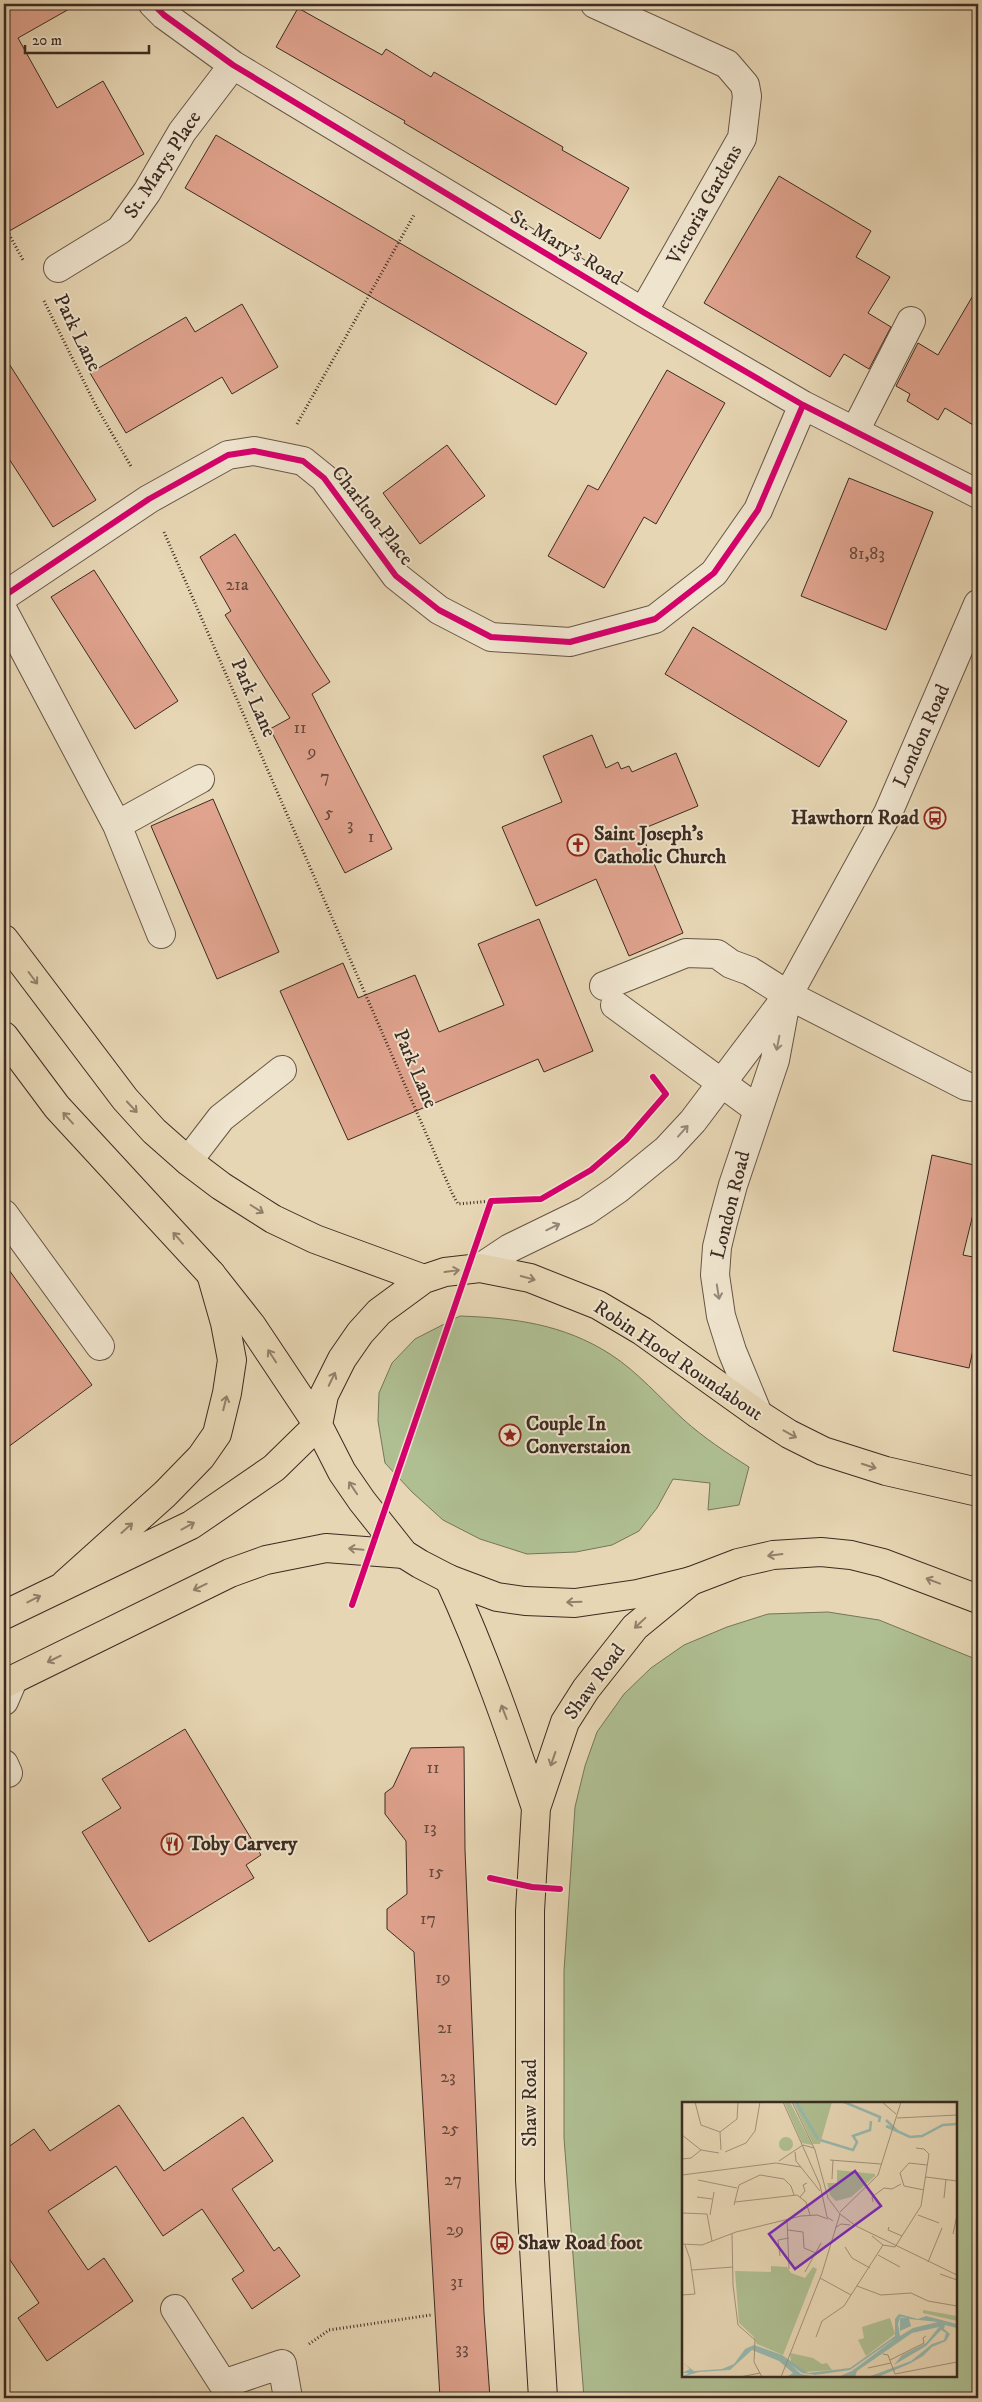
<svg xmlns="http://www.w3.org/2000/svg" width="982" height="2402" viewBox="0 0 982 2402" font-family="'IM FELL DW Pica',serif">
	<rect width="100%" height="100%" fill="#e7d6b4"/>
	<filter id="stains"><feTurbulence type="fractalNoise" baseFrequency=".004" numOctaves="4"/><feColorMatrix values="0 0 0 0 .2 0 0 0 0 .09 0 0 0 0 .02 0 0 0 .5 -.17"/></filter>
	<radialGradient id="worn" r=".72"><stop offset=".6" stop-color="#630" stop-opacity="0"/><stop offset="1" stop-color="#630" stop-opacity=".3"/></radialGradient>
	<path fill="#afbf92" stroke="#76755a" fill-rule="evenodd" d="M460 1316C514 1318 563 1324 610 1354 638 1372 660 1398 684 1420 704 1438 727 1453 749 1467L739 1505 708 1510 710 1483 673 1479 657 1508 639 1531 612 1545 576 1552 527 1554 480 1539 443 1520 412 1492 385 1463 378 1421 379 1393 392 1363 415 1339Z
		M828 1612 879 1620 978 1660V2384L966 2398H584L564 2138V1971L575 1807 585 1766 597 1732 624 1694 651 1668 684 1645 727 1627 768 1614ZM683 2103H956V2376H683Z"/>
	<path fill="#e0a38e" stroke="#3c2b22" d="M4 4H78L18 38 57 108 103 81 144 154 4 234Z
		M298 8 382 55 386 49 431 77 434 72 563 147 562 150 629 188 600 239 404 123 405 121 276 47Z
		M216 135 587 353 556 405 185 188Z
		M779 176 871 231 856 257 890 277 868 313 891 327 869 369 844 354 830 377 704 303Z
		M978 287V428L945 408 938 420 907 401 910 394 896 386 918 343 938 355Z
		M242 304 278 367 232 394 222 377 126 433 90 373 186 317 195 332Z
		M4 356 96 500 53 527 4 451Z
		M667 370 725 403 656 524 644 517 604 588 548 556 588 485 598 490Z
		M447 445 485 496 420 544 383 493Z
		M849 478 933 512 886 630 801 596Z
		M235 534 330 682 312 694 392 849 345 873 270 729 290 718 225 615 231 611 200 557Z
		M94 570 178 701 135 729 51 597Z
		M693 627 847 721 819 767 665 674Z
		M592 735 606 768 618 762 621 769 629 766 632 772 676 753 698 806 640 830 683 933 629 956 596 879 536 906 502 827 562 802 543 756Z
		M213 799 279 952 217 979 151 826Z
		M539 919 593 1051 544 1072 538 1059 348 1140 280 991 343 963 358 998 415 975 439 1032 504 1005 478 944Z
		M932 1155 978 1166V1194L963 1255 978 1258V1327L969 1368 893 1351Z
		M4 1263 92 1385 4 1450Z
		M185 1729 261 1855 246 1865 254 1878 149 1942 82 1832 121 1808 102 1779Z
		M464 1747 465 1850 484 2313 490 2398H440L414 1952 387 1929V1909L407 1894 406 1841 385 1814V1793L393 1787 411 1748Z
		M119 2105 164 2171 243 2117 273 2161 232 2189 274 2251 279 2247 300 2276 252 2309 232 2279 244 2271 202 2209 163 2236 116 2166 48 2211 88 2270 104 2258 133 2301 47 2361 18 2318 39 2303 4 2251V2150L34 2129 50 2151Z"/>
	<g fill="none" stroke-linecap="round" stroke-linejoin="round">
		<g stroke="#675646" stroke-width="30">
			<path id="minor" d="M153 4 164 15 233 65 643 312 803 405 978 494
				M595 4 727 64 745 85 747 96 742 138 643 312
				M58 268 120 230 147 192 182 132 233 65
				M855 431 911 321
				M4 596 149 499 228 455 254 451 303 461 324 478 396 576 439 610 491 637 570 642 655 619 714 573 758 510 803 405
				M4 612 117 825
				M161 934 117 825 200 779
				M604 986 686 953 717 954 731 964 750 971 788 995 966 1086 978 1088
				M615 1005 757 1109
				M188 1161 221 1118 282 1070
				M4 1214 100 1346
				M480 1268 510 1248 586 1211 618 1189 667 1149 693 1121 788 995 888 813 978 604
				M758 1414 732 1351 721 1316 715 1275 717 1247 723 1222 733 1185 775 1060 786 1001
				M4 1701 13 1680
				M4 1764 8 1773
				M175 2309 223 2384 282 2364 288 2398"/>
		</g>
		<g stroke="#3c2b22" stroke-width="30">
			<path id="major" d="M449 1579C483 1653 510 1730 536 1808
				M65 1584 165 1494 201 1457 217 1434 227 1393 232 1360 225 1323 211 1274
				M4 1615 191 1525 274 1468 318 1425
				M4 1684 230 1573 266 1560 326 1548 404 1554
				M543 2398 530 2180V1911L536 1808 565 1722 586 1689 635 1627 691 1581"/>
		</g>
		<g stroke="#3c2b22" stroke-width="30">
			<path id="highway" d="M4 939 125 1099 154 1131 188 1161 221 1186 273 1219 315 1239 424 1279
				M4 1036 57 1107 211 1274 252 1326 318 1425 342 1472 362 1501 404 1554 420 1564 449 1579 497 1597 525 1601 575 1603 637 1594 691 1581 738 1563 773 1555 821 1552 851 1555 883 1563 978 1599
				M318 1425 324 1395 342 1359 360 1333 379 1312 424 1279 445 1272 480 1268 530 1278 598 1305 642 1331 758 1414 789 1434 823 1451 886 1471 978 1492"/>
		</g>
		<path stroke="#3c2b22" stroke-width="3" stroke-dasharray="1 2.5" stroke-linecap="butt" d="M4 225 23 260
			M44 301 96 406 132 468
			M297 424 414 215
			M164 532 452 1193 458 1204 491 1201
			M309 2344 329 2330 431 2315"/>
		<use href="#minor" stroke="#efe4ce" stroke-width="28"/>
		<use href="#major" stroke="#e7d6b4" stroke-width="28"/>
		<use href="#highway" stroke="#e7d6b4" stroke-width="28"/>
		<g stroke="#efe4ce" stroke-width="9">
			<path id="cycleway" d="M153 4 164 15 233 65 643 312 803 405 978 494
				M4 596 149 499 228 455 254 451 303 461 324 478 396 576 439 610 491 637 570 642 655 619 714 573 758 510 803 405
				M352 1605 491 1201 541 1199 591 1170 626 1140 666 1094 653 1077
				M490 1878 532 1887 560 1889"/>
		</g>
		<use href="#cycleway" stroke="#d6006c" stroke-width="6"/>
	</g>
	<defs><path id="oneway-shaft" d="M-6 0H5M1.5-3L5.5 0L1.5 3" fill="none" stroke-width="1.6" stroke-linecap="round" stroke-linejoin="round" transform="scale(1.25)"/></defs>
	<g stroke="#92806b">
		<use href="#oneway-shaft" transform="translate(33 978) rotate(53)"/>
		<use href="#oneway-shaft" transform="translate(132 1107) rotate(47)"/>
		<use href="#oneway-shaft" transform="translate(68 1118) rotate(-132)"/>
		<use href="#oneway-shaft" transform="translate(257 1209) rotate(32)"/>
		<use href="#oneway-shaft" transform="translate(178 1238) rotate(-132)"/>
		<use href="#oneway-shaft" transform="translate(452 1271) rotate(-8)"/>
		<use href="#oneway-shaft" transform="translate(528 1278) rotate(15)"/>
		<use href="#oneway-shaft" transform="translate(272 1356) rotate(-123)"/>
		<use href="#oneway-shaft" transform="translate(332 1379) rotate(-64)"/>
		<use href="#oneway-shaft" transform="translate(225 1403) rotate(-76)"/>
		<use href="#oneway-shaft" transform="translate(790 1434) rotate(29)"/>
		<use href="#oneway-shaft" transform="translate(869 1466) rotate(18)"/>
		<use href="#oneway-shaft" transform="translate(353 1488) rotate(-124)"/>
		<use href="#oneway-shaft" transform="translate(188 1526) rotate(-29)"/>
		<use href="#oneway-shaft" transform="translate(127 1528) rotate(-42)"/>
		<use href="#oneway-shaft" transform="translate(356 1549) rotate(-175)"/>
		<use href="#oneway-shaft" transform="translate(775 1555) rotate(173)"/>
		<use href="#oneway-shaft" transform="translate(933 1581) rotate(-159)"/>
		<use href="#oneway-shaft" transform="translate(200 1587) rotate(154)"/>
		<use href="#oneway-shaft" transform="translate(34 1599) rotate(-27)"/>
		<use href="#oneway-shaft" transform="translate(574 1602) rotate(178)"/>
		<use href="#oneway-shaft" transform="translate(640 1623) rotate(137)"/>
		<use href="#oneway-shaft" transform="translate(54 1659) rotate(154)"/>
		<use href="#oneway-shaft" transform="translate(504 1712) rotate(-111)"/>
		<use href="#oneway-shaft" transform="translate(553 1759) rotate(109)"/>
	</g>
	<g stroke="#968878">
		<use href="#oneway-shaft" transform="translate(778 1043) rotate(101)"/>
		<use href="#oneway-shaft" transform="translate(683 1131) rotate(-48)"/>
		<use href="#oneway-shaft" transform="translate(553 1227) rotate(-26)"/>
		<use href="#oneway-shaft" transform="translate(718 1292) rotate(81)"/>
	</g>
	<defs>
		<g id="bus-ring" transform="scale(1.125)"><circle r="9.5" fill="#efe4ce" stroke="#8f2418" stroke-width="1.5"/><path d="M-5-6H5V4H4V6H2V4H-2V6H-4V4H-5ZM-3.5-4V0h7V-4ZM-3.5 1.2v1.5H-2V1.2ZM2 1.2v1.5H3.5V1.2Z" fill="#8f2418"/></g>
		<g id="church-ring" transform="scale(1.125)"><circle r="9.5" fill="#efe4ce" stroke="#8f2418" stroke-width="1.5"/><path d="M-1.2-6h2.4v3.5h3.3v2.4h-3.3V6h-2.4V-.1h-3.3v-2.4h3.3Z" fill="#8f2418"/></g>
		<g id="sight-ring" transform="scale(1.125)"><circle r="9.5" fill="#efe4ce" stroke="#8f2418" stroke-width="1.5"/><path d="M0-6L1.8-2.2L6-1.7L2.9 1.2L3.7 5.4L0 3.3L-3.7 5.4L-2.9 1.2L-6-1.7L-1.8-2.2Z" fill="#8f2418"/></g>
		<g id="restaurant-ring" transform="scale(1.125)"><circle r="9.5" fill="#efe4ce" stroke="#8f2418" stroke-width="1.5"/><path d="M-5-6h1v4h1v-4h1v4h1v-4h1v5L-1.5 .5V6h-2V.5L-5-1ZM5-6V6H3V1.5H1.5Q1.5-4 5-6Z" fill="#8f2418"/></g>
	</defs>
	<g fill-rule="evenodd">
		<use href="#bus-ring" x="935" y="818"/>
		<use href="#church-ring" x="578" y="845"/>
		<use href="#sight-ring" x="510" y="1435"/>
		<use href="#restaurant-ring" x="172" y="1844"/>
		<use href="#bus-ring" x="502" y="2243"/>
	</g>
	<g text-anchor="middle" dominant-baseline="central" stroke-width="4" stroke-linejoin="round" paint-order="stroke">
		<g font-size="18" fill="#65493d">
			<text x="867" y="554">81,83</text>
			<text x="237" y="585">21a</text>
			<text x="300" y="728">11</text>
			<text x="312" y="752">9</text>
			<text x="325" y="777">7</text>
			<text x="329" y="813">5</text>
			<text x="350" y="825">3</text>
			<text x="371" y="837">1</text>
			<text x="433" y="1768">11</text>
			<text x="430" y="1828">13</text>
			<text x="436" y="1872">15</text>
			<text x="428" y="1919">17</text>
			<text x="443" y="1978">19</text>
			<text x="445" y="2028">21</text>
			<text x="448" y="2077">23</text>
			<text x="450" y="2129">25</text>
			<text x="453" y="2180">27</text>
			<text x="455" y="2230">29</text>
			<text x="457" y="2282">31</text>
			<text x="462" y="2349">33</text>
		</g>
		<g font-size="20" fill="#3c2b22" stroke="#efe4ce">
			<text transform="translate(163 165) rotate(-57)">St. Marys Place</text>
			<text transform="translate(705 205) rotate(-61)">Victoria Gardens</text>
			<text transform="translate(566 248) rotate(31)">St. Mary's Road</text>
			<text transform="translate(77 333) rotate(64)">Park Lane</text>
			<text transform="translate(372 516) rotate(52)">Charlton Place</text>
			<text transform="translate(253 698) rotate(66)">Park Lane</text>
			<text transform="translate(922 736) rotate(-66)">London Road</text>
			<text transform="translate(415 1069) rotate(67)">Park Lane</text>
			<text transform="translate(731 1205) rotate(-76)">London Road</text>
			<text transform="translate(678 1361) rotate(34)">Robin Hood Roundabout</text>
			<text transform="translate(595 1682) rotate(-54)">Shaw Road</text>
			<text transform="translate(530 2103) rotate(-90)">Shaw Road</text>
		</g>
		<g font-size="20" font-weight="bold" fill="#3c2b22" stroke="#efe4ce" text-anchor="start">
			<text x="919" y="818" text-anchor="end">Hawthorn Road</text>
			<text x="594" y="834">Saint Joseph's<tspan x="594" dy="23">Catholic Church</tspan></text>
			<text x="526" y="1424">Couple In<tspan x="526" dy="23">Converstaion</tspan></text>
			<text x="188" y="1844">Toby Carvery</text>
			<text x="518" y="2243">Shaw Road foot</text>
		</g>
	</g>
	<g transform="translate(682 2102)">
		<rect width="275" height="275" fill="#e7d6b4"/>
		<path d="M102 0H108L130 43 120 41ZM111 0H150L138 42H131ZM97 42a7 7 0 1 1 14 0a7 7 0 1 1-14 0ZM155 68 193 72V74L169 95 154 99 148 93 145 81H155ZM89 164 105 165 109 171 123 176 131 165 135 167 101 253 75 242 71 234 57 221 53 169 89 170ZM241 208 275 214V219L241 211ZM208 216 213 232 184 254 176 238 182 236 180 225ZM108 251 131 256 140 262 145 261 150 268 122 270 109 261Z" fill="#afbf92"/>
		<path d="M217 212 236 217 244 214 275 222V226L263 223 262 227 268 232 264 239 250 245 241 254 227 262 196 275H186L229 259 250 242 262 238 264 231 259 228 244 244 212 263 220 253 244 241 257 225 230 231 175 269 173 275H156L170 269 215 235 168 268 133 273 120 271 109 263 119 272 135 275 106 274 111 271 97 259 70 248 48 268 17 270 0 275 7 271H0L8 267 0 260 12 269 40 267 52 262 63 247 72 243 100 253 126 271 168 266 213 234V217ZM218 215 226 216H218V229L229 224 227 217 256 220 231 226 218 234 216 222Z" fill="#97b9af" fill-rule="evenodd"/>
		<path fill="none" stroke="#97b9af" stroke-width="2.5" d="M114 0 136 37M162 0 198 15 197 20M204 18 215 29M204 24 228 35 240 34 261 23 275 22M138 38 171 48 175 40 171 34 188 28 189 19"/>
		<path fill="none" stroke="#a3927a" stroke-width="1" d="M13 0 19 23 38 30 55 17 56 0M101 0 138 83 145 115 151 119M200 0 214 12M215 16 275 13M38 30 39 48M0 33 19 48 37 51M43 50 64 41 73 29 78 0M113 50 114 59 138 89M0 57 9 56 19 48M148 58 199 62M97 59 121 43 132 46M0 73 94 61 119 65M244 75 275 79M150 77 151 58M16 78 55 86M242 88 222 84 218 71 227 61 245 63M15 95 30 97M118 95 123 89 121 83 125 81M262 96 264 77M53 100 115 93 124 100 128 113M191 100 190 95 202 86 210 87 219 82M52 103 57 83 78 73 102 77 109 84 112 93M158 110 196 73 219 0M0 111 25 112 30 139M158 112 174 124 275 173M28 113 32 90M236 113 257 121M105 117 107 167M207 125 206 128 220 134M153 126 159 122 168 123M106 128 121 130 122 146 134 151M50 132 51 183 56 223 73 238 72 260 80 275M271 132 275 113M190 134 201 143 213 145M0 142 20 143 54 130 119 114 135 113 146 117M163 145 170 156 188 166M213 145 239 104 247 52 242 47 234 46M196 153 218 165M98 154 96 138 107 136M246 160 260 126M10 168 51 165M123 170 139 141M258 172 275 178M138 176 169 193M175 184 199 193 229 191 246 199 275 204M0 193 13 192 8 157 3 143M134 235 140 219 162 204 201 143M201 252 206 253 213 272 275 260M208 258 242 241 241 236 244 234M186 266 209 261M58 275 78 271M99 275 140 171 158 112 146 96 133 48 110 0"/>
		<path fill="#7b2cbf" fill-opacity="0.15" stroke="#7b2cbf" stroke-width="2.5" d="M173 69 199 104 113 167 87 132Z"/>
		<rect width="275" height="275" fill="none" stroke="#3c2b22" stroke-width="2.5"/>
	</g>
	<rect width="982" height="2402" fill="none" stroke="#e7d6b4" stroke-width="20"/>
	<rect x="5" y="5" width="972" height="2392" fill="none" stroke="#3c2b22" stroke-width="2.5"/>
	<rect x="10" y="10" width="962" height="2382" fill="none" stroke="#3c2b22"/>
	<path d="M25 45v8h124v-8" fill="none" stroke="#3c2b22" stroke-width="2.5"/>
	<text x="32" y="45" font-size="15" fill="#3c2b22" stroke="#efe4ce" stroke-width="4" paint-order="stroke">20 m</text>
	<rect width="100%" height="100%" filter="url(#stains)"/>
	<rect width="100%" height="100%" fill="url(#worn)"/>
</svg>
